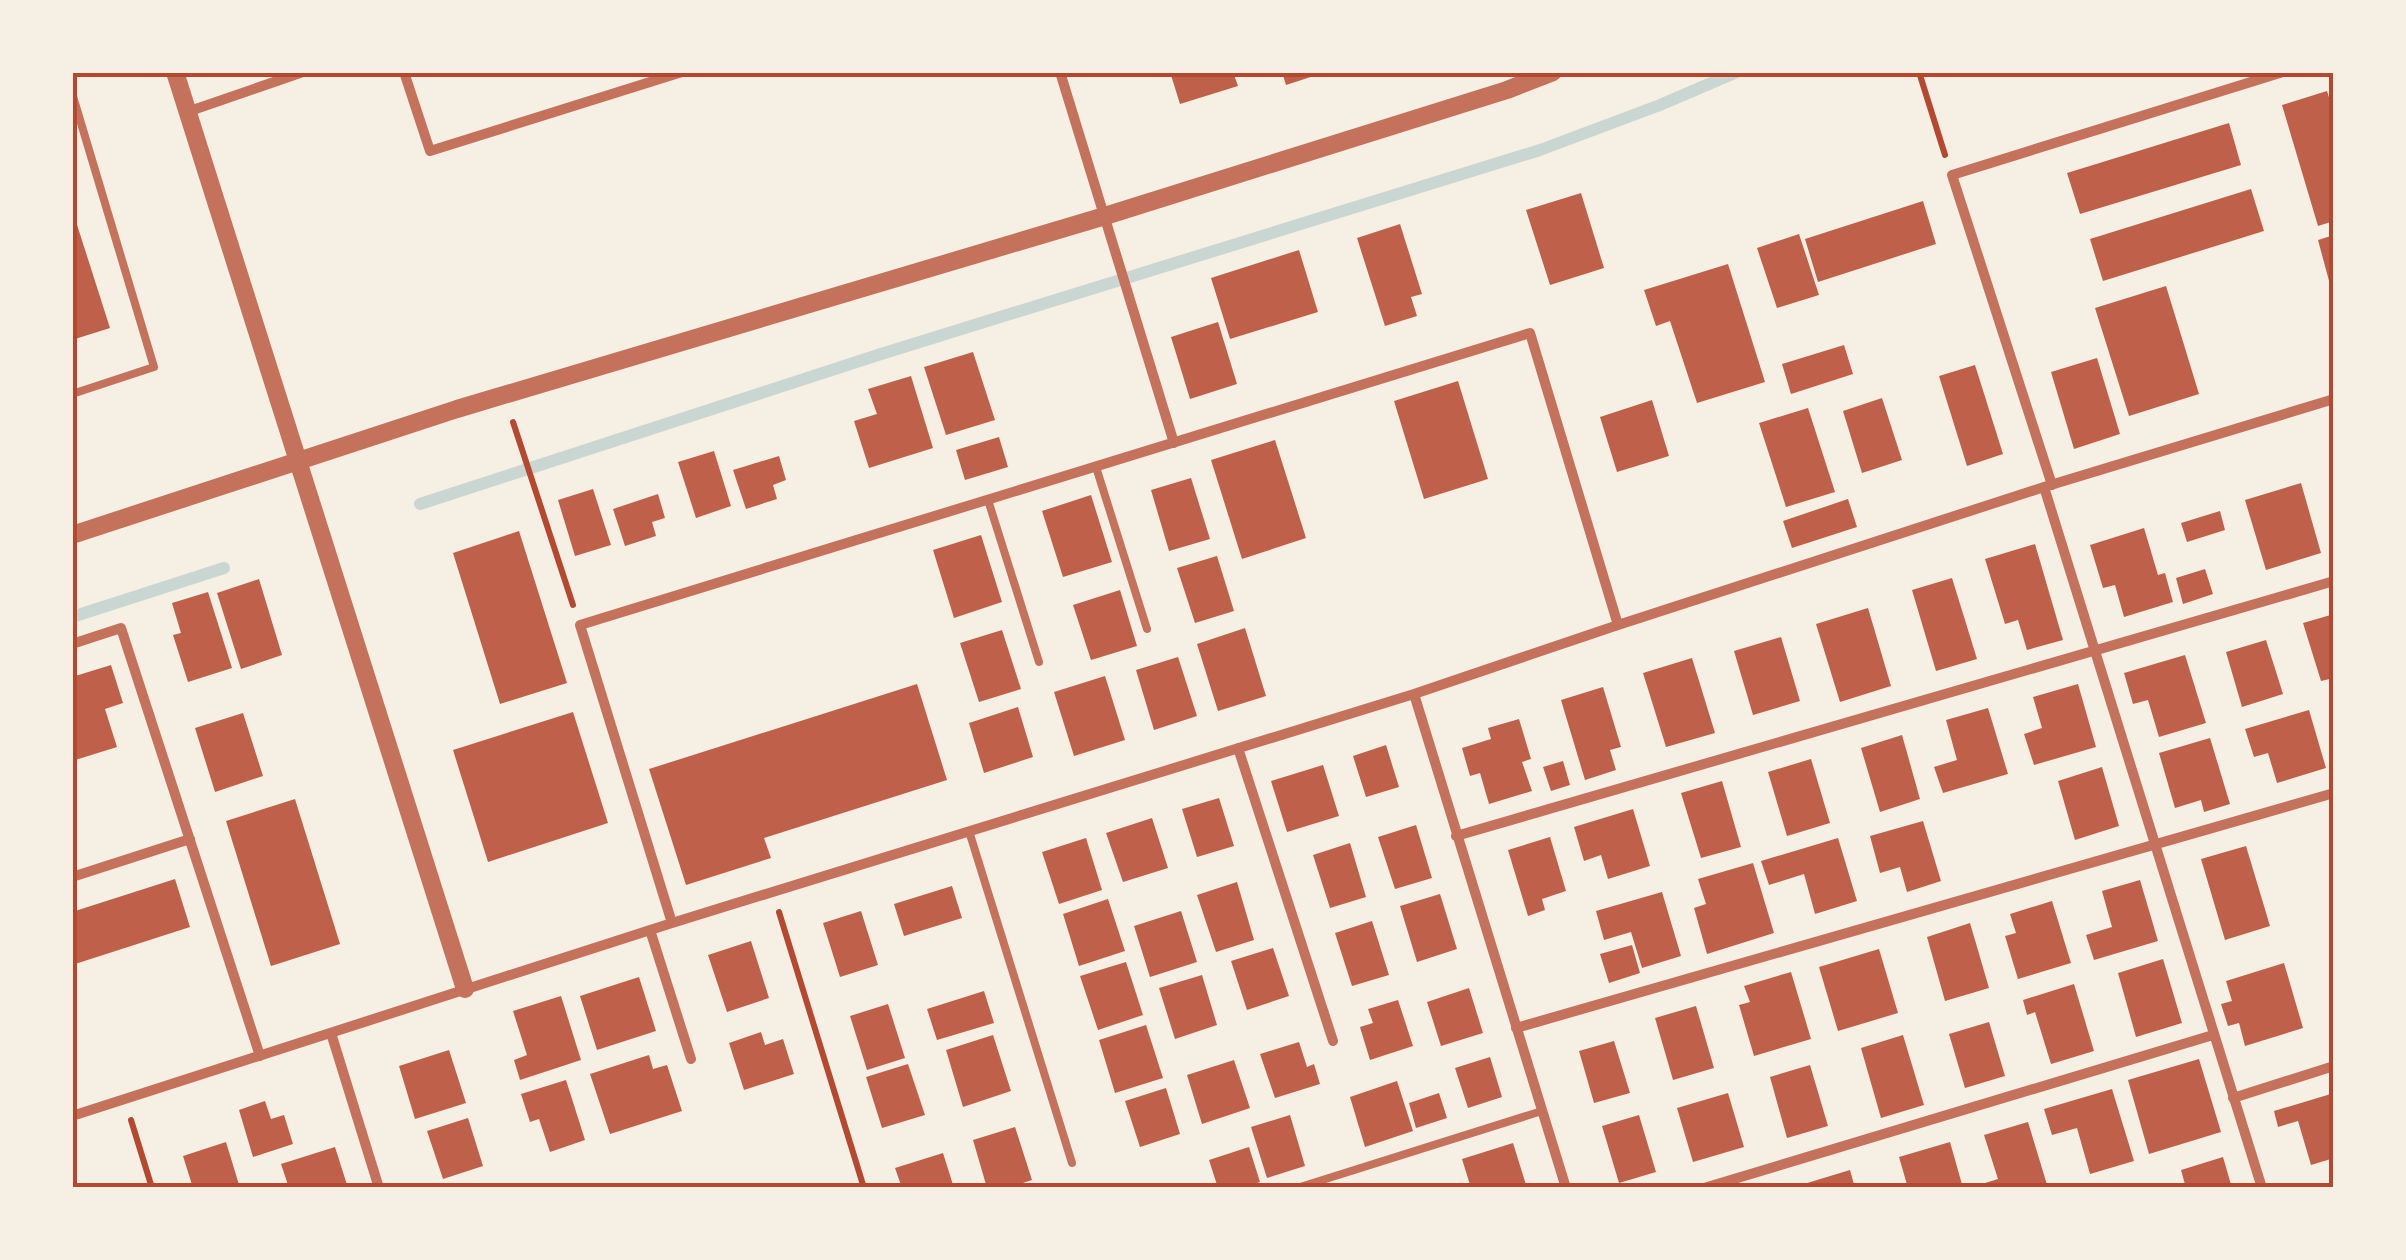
<svg xmlns="http://www.w3.org/2000/svg" width="2406" height="1260" viewBox="0 0 2406 1260" font-family="Raleway,sans-serif">
	<rect width="100%" height="100%" fill="#f6efe4"/>
	<g fill="none" stroke-linecap="round" stroke-linejoin="round">
		<path stroke="#c9d6d2" stroke-width="12" d="M420 504 881 354 1540 150 1660 105 1737 72
			M72 617 224 568"/>
	</g>
	<path fill="#bf614a" d="M1170 72H1233L1238 86 1180 104Z
		M1282 72H1323V73L1286 85Z
		M2327 91 2334 113V221L2318 226 2282 105Z
		M2229 123 2241 165 2080 214 2067 173Z
		M2251 189 2264 231 2103 281 2090 239Z
		M1581 193 1604 268 1550 285 1526 210Z
		M1923 201 1936 244 1818 282 1805 239Z
		M72 209 110 328 72 340Z
		M1400 224 1422 294 1411 297 1417 316 1385 326 1357 238Z
		M1799 234 1819 295 1777 308 1757 248Z
		M2334 235V292H2332L2318 240Z
		M1299 250 1318 312 1230 339 1211 278Z
		M1728 264 1765 382 1697 403 1670 321 1656 326 1644 290Z
		M2166 286 2199 394 2129 416 2095 308Z
		M1218 322 1237 384 1190 399 1171 337Z
		M1844 345 1853 374 1791 394 1782 364Z
		M973 352 995 420 946 435 924 367Z
		M2097 358 2120 434 2074 449 2051 372Z
		M1975 365 2003 454 1967 466 1939 376Z
		M911 376 933 448 869 468 854 421 877 414 868 389Z
		M1458 381 1488 479 1424 499 1394 401Z
		M1882 398 1902 460 1862 473 1843 411Z
		M1652 400 1669 456 1617 472 1600 417Z
		M1808 408 1835 492 1786 507 1759 423Z
		M999 437 1008 467 965 480 956 450Z
		M1275 440 1306 538 1242 559 1211 460Z
		M714 451 731 506 696 518 678 462Z
		M779 456 786 480 773 485 777 499 746 509 733 470Z
		M1191 478 1210 539 1169 551 1151 490Z
		M2301 483 2321 553 2266 570 2245 500Z
		M593 489 611 545 575 556 558 500Z
		M658 494 665 518 652 522 656 536 625 546 613 509Z
		M1091 495 1112 562 1063 577 1042 511Z
		M1848 499 1857 527 1792 548 1783 521Z
		M2220 511 2225 530 2187 542 2181 523Z
		M2144 528 2158 575 2165 573 2173 602 2124 617 2115 585 2103 588 2090 545Z
		M519 531 567 683 500 704 453 553Z
		M981 535 1002 602 954 618 933 550Z
		M2035 544 2063 640 2027 650 2018 620 2005 624 1985 559Z
		M1217 556 1234 611 1195 623 1177 568Z
		M2205 569 2213 594 2183 604 2176 578Z
		M1952 578 1977 659 1936 671 1912 590Z
		M259 579 282 655 241 669 217 593Z
		M1120 590 1137 646 1091 660 1073 605Z
		M208 592 232 668 188 682 173 635 181 633 172 603Z
		M1868 608 1891 686 1840 702 1816 624Z
		M2334 614V678L2321 681 2303 623Z
		M1245 628 1266 696 1218 711 1197 644Z
		M1002 630 1021 689 979 702 960 643Z
		M1781 637 1800 701 1753 715 1734 651Z
		M2266 640 2283 694 2242 707 2226 652Z
		M2185 655 2206 723 2159 737 2148 700 2133 704 2124 673Z
		M1178 657 1197 716 1154 730 1136 670Z
		M1692 658 1715 733 1666 747 1643 673Z
		M111 665 123 703 105 709 117 747 72 761V677Z
		M1105 676 1125 740 1074 756 1054 692Z
		M917 684 947 780 764 838 771 858 686 885 649 769Z
		M2078 684 2096 747 2034 765 2024 734 2042 728 2033 697Z
		M1603 687 1621 747 1610 750 1616 770 1585 780 1561 700Z
		M1018 707 1033 757 984 773 969 723Z
		M1988 708 2008 774 1943 793 1934 767 1957 760 1946 720Z
		M2309 710 2326 768 2277 783 2268 753 2254 757 2245 729Z
		M573 712 608 823 488 862 453 750Z
		M243 713 263 776 215 792 195 728Z
		M1519 719 1531 759 1522 762 1532 791 1489 804 1480 773 1470 776 1462 748 1491 739 1488 728Z
		M1902 735 1920 799 1880 812 1861 748Z
		M2210 738 2230 804 2204 812 2201 800 2175 808 2159 753Z
		M1386 745 1399 787 1366 797 1353 756Z
		M1811 759 1830 823 1787 836 1768 772Z
		M1563 761 1570 785 1551 791 1543 767Z
		M1323 765 1339 816 1287 832 1271 781Z
		M2102 767 2119 826 2075 840 2058 781Z
		M1722 781 1741 847 1701 858 1681 793Z
		M1219 798 1234 846 1197 857 1182 809Z
		M295 799 340 944 271 966 226 821Z
		M1633 809 1650 866 1608 879 1601 855 1584 861 1574 827Z
		M1152 818 1168 868 1123 882 1106 833Z
		M1923 821 1941 881 1907 892 1900 867 1880 873 1870 836Z
		M1416 825 1432 878 1395 889 1378 837Z
		M1550 837 1566 891 1542 899 1545 910 1528 916 1508 850Z
		M1086 838 1102 890 1059 904 1042 852Z
		M1838 838 1857 901 1815 914 1804 874 1769 885 1761 861Z
		M1350 843 1366 897 1330 908 1313 855Z
		M2246 846 2270 926 2225 940 2201 859Z
		M1753 863 1774 933 1707 954 1694 908 1706 904 1698 879Z
		M175 879 190 927 72 965V912Z
		M2140 880 2158 941 2094 960 2086 935 2112 927 2102 891Z
		M1237 882 1254 940 1216 952 1197 895Z
		M952 886 962 918 904 936 894 904Z
		M1662 892 1681 956 1642 968 1631 932 1604 940 1596 911Z
		M1440 894 1457 949 1417 962 1400 906Z
		M1108 899 1125 951 1079 966 1063 914Z
		M2052 901 2071 963 2018 979 2005 936 2016 933 2010 914Z
		M861 911 878 965 840 977 823 923Z
		M1181 911 1197 962 1150 977 1134 926Z
		M1372 921 1389 975 1352 986 1335 933Z
		M1970 923 1989 988 1945 1001 1927 937Z
		M751 941 769 998 727 1012 708 955Z
		M1632 945 1640 973 1609 983 1600 954Z
		M1273 948 1289 996 1247 1010 1231 961Z
		M1879 949 1898 1013 1838 1031 1819 967Z
		M2163 959 2182 1023 2136 1037 2118 973Z
		M1126 962 1143 1015 1098 1030 1080 976Z
		M2284 963 2303 1028 2245 1046 2239 1023 2228 1026 2221 1004 2232 1001 2226 981Z
		M1791 972 1811 1039 1754 1056 1739 1005 1750 1002 1744 986Z
		M1202 975 1217 1025 1175 1039 1159 988Z
		M639 977 656 1031 597 1050 580 996Z
		M2074 984 2094 1051 2051 1064 2035 1012 2027 1015 2023 1000Z
		M1469 988 1483 1033 1441 1046 1427 1002Z
		M984 991 994 1023 937 1040 927 1009Z
		M561 996 581 1060 520 1080 514 1060 527 1055 513 1011Z
		M1398 1000 1413 1046 1370 1060 1360 1027 1373 1023 1368 1009Z
		M888 1004 905 1058 867 1070 850 1016Z
		M1696 1006 1714 1068 1673 1080 1655 1018Z
		M1989 1022 2005 1076 1965 1088 1949 1034Z
		M1146 1025 1163 1078 1115 1093 1099 1040Z
		M761 1032 765 1045 783 1039 794 1074 744 1090 729 1043Z
		M993 1035 1011 1091 963 1107 946 1050Z
		M1903 1035 1924 1105 1881 1118 1861 1048Z
		M1614 1041 1630 1093 1594 1103 1579 1051Z
		M1299 1042 1307 1067 1314 1064 1320 1084 1275 1098 1260 1054Z
		M449 1050 466 1103 415 1119 399 1066Z
		M649 1055 653 1069 667 1065 682 1111 610 1134 590 1074Z
		M1490 1057 1502 1097 1468 1108 1455 1068Z
		M2199 1059 2221 1132 2149 1154 2128 1080Z
		M1234 1060 1250 1108 1202 1124 1187 1075Z
		M908 1064 925 1115 882 1128 866 1077Z
		M1810 1065 1828 1126 1787 1138 1770 1077Z
		M566 1080 585 1140 550 1152 539 1119 530 1122 521 1094Z
		M1397 1081 1413 1131 1365 1147 1350 1097Z
		M1166 1088 1180 1134 1140 1147 1125 1101Z
		M2112 1089 2134 1161 2090 1174 2077 1128 2052 1135 2044 1109Z
		M1439 1093 1447 1118 1416 1128 1409 1103Z
		M1728 1093 1744 1147 1693 1162 1677 1108Z
		M2334 1093V1158L2311 1165 2298 1121 2278 1127 2274 1111Z
		M265 1101 271 1119 284 1115 293 1144 253 1157 239 1110Z
		M1290 1115 1305 1166 1267 1178 1251 1127Z
		M1639 1115 1656 1172 1619 1183 1602 1126Z
		M468 1118 483 1166 443 1179 427 1131Z
		M2028 1122 2048 1188H1986L1985 1183 1998 1179 1984 1135Z
		M1015 1127 1032 1180 1008 1188H987L973 1140Z
		M226 1142 240 1188H193L183 1156Z
		M1950 1142 1963 1188H1908L1899 1157Z
		M1513 1143 1527 1188H1471L1462 1159Z
		M335 1147 348 1188H289L281 1164Z
		M1249 1147 1260 1182 1242 1188H1218L1209 1160Z
		M943 1153 954 1188H902L895 1168Z
		M2223 1157 2232 1188H2186L2181 1170Z
		M1850 1170 1855 1188H1794V1187Z"/>
	<g fill="none" stroke-linecap="round" stroke-linejoin="round">
		<path stroke="#b5482f" stroke-width="6" d="M1919 72 1945 155
			M513 422 573 605
			M779 912 864 1188
			M131 1120 152 1188"/>
		<path stroke="#c5725c" stroke-width="8" d="M72 93 154 367 72 394
			M1096 467 1147 629
			M988 500 1039 662
			M969 831 1072 1163
			M1297 1188 1542 1111"/>
		<path stroke="#c5725c" stroke-width="10" d="M404 72 430 151 682 72
			M1060 72 1174 443
			M187 112 303 72
			M2052 485 1952 175 2283 72
			M2044 487 2262 1188
			M72 644 121 628 260 1056
			M1414 694 1566 1188
			M1238 748 1333 1041
			M1456 836 2334 581
			M72 877 190 839
			M672 923 580 625 1530 333 1618 625
			M650 930 691 1059
			M1516 1028 2334 793
			M331 1033 379 1188
			M2233 1098 2334 1066
			M72 1116 672 923 1414 694 1618 625 2044 487 2334 399
			M1704 1188 2213 1035"/>
		<path stroke="#c5725c" stroke-width="18" d="M175 72 465 989
			M72 535 457 409 1105 216 1507 90 1553 72"/>
	</g>
	<rect width="2406" height="1260" fill="none" stroke="#f6efe4" stroke-width="150"/>
	<rect x="75" y="75" width="2256" height="1110" fill="none" stroke="#b5482f" stroke-width="4"/>
</svg>
